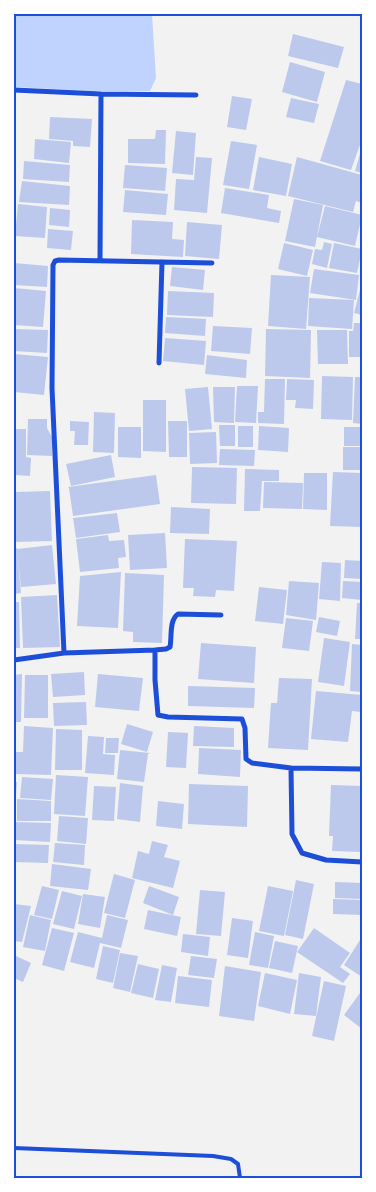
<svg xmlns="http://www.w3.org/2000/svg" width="376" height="1192" viewBox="0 0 376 1192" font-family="Rubik,sans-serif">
	<rect width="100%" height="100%" fill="#f2f2f2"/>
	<path fill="#bfd3fe" d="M14 14H152L156 78 150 91H92L14 87Z"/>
	<path fill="#bdc9ec" d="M293 34 344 47 338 68 288 56Z
		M290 62 325 72 317 102 282 92Z
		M346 80 362 84V139L351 170 320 161Z
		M232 96 252 99 246 130 227 127Z
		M291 98 319 104 314 123 286 117Z
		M50 117 92 119 90 147 73 146V141L49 139Z
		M156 130H166L165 164 128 163V139H155Z
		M176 131 196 133 193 175 172 173Z
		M35 139 71 142 69 163 34 159Z
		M231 141 257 145 249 189 223 185Z
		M362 147V173L355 171Z
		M196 157 212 158 207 213 174 210 176 179 194 180Z
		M259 157 292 164 286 196 253 190Z
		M297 157 362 175V203L356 201 353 212 288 196Z
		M24 161 70 165 69 182 23 179Z
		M125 165 167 168 165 191 123 188Z
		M22 181 70 186 69 205 19 202Z
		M225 188 269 195 267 208 281 211 279 223 221 213Z
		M125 190 168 194 166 215 123 212Z
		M294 199 323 205 315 247 285 241Z
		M18 204 47 207 45 238 15 236Z
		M325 206 362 215 355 246 317 237Z
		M50 208 70 210 69 227 49 225Z
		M132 220 173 222 172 239 184 240 183 257 131 254Z
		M187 222 222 225 219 259 185 256Z
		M48 229 73 231 71 250 47 248Z
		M324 242 332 244 327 268 312 264 315 249 322 250Z
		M284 243 313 250 307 276 278 269Z
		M334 243 362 249 357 273 329 268Z
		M14 263 48 266 47 287 14 285Z
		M172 267 205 270 203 290 170 286Z
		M314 269 359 275 356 300 310 293Z
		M271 275 310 277 306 329 268 326Z
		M362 282V315L354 313Z
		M14 288 46 291 43 327 14 325Z
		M168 291 214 293 213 317 167 315Z
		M309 298 354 300 352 329 308 326Z
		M166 317 206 319 205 336 165 333Z
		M354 323H362V357H349V331H353Z
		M213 326 252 328 250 354 211 351Z
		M14 329 48 330 47 353 14 351Z
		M266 329 311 330 310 378 265 376Z
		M317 330H347L348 364H318Z
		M165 338 206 341 204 365 163 361Z
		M14 354 48 357 44 395 14 392Z
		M207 355 247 360 246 378 205 374Z
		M322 376 353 377 352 420 321 419Z
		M355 377H362V424L353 423Z
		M265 379H285L284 424 258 423V412H264Z
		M287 379 314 380 313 409 295 408 296 400H286Z
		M237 386H258L256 423 235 422Z
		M208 387 212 429 189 431 185 389Z
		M213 387H235L234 423 214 422Z
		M143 400H166V452L143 451Z
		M94 412 115 413 114 453 93 452Z
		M28 419H47V428L52 437V456L27 455Z
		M70 421 89 422 88 445H74L75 431H70Z
		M168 421H187V457H169Z
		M219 425H235V446H220Z
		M238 426H253V447H238Z
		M259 426 289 428 288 452 258 450Z
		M118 427H141V458L118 457Z
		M344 427H362V446H344Z
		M14 429H26V457L31 458 30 476 14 475Z
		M216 432 217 463 190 464 189 433Z
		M343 447H362V470H343Z
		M220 449 255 450 254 466 219 465Z
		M111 455 115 477 71 486 66 464Z
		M192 467 237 468 236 504 191 503Z
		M245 469 279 470V481H262L260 511H244Z
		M333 472 362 473V527L330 526Z
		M304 473H327V510L303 509Z
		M156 475 160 504 73 516 69 488 68 487Z
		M264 482 303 483 302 509 263 508Z
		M50 491 52 541 14 542V492Z
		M171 507 210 509 209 534 170 533Z
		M117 513 120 532 76 538 73 518Z
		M165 533 167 568 130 570 128 535Z
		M108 535 109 541 124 540 126 557 118 558 119 568 80 572 76 539Z
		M185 539 237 541 234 591 216 590 215 597 193 596 194 588H183Z
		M52 545 56 584 21 587 17 549Z
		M14 548H17L21 593 14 594Z
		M345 560 362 561V579L344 578Z
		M322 562 341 563 340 601 319 599Z
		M121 572 118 628 77 626 80 576Z
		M125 573 164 575 162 643 133 642V632L123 631Z
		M289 581 319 583 316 620 286 615Z
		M343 581 362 582V600L342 598Z
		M259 587 287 590 283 624 255 621Z
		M57 595 60 647 23 648 21 597Z
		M14 602H19L20 648H14Z
		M357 603H362V639H355Z
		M319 617 340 621 337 636 316 632Z
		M286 618 313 621 309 651 282 648Z
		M324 638 350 642 344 686 318 682Z
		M201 643 256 647 254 683 198 679Z
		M352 644 362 645V692L350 691Z
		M84 672 85 695 53 697 51 674Z
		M22 674 21 722H14V675Z
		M98 674 143 678 139 711 95 707Z
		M25 675H48V718H24Z
		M279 678 312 679 308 750 268 748 271 703H277Z
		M188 686 255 688 254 708 188 706Z
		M316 691 362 695 361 712 352 711 348 742 311 739Z
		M86 702 87 725 54 726 53 703Z
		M127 724 153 732 147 752 121 744Z
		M24 726 53 728 51 775 14 774V752H23Z
		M194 726 234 728V747L193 746Z
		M56 729 82 730V770H55Z
		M168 732 188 733 186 768 166 767Z
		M88 736 104 737 103 754 115 755 114 775 85 773Z
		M106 738H119L118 753H105Z
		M199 748 241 750 240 777 198 774Z
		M120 750 150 753 148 754 144 782 117 779Z
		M56 775 88 777 85 816 54 814Z
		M22 777 53 779 51 800 20 798Z
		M14 782H17L15 808H14Z
		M120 783 143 786 140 822 117 819Z
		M189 784 248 786 247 827 188 824Z
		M331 785 362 786V852L332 851 333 836H329Z
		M94 786 116 787 114 821 92 820Z
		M17 799 51 801V821H17Z
		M158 801 184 804 182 829 156 826Z
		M59 816 88 818 86 844 57 841Z
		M14 822 51 823 50 842 14 840Z
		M152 841 168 845 164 857 180 861 173 888 132 878 138 851 149 854Z
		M55 843 85 845 84 865 53 862Z
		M14 844 49 845 48 863 14 862Z
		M52 864 91 869 88 890 50 886Z
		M114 874 135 880 125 918 104 913Z
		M296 880 314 884 303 939 285 935Z
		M335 882 362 883V899L335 898Z
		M42 886 59 890 52 919 34 915Z
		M149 886 179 897 173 915 143 903Z
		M268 886 293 891 284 936 259 931Z
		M200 890 225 892 221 936 196 934Z
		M62 891 82 896 74 929 53 924Z
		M83 894 105 897 100 928 78 924Z
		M333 899 362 900V915L333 914Z
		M14 904 31 906 22 942 14 941Z
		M148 910 181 917 177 936 144 929Z
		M30 915 51 920 45 951 23 947Z
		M107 915 128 920 121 948 100 943 94 968 70 962 78 932 102 938Z
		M232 918 253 921 248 958 227 955Z
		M52 928 74 933 64 971 42 965Z
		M314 928 350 953 340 967 350 974 343 983 297 952Z
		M255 932 274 936 268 968 249 965Z
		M183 934 210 937 208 956 181 952Z
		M360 940 362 941V977L344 965Z
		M275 941 298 946 292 973 269 968Z
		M103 946 120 950 113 983 96 979Z
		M120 953 138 956 130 992 113 988Z
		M14 955 31 963 23 982 14 978Z
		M191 956 217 959 214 978 188 975Z
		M138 964 159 969 153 998 131 993Z
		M162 965 177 968 171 1002 155 1000Z
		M225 966 261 972 254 1021 219 1016Z
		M265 973 297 980 290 1014 258 1006Z
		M299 973 321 977 316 1016 294 1014Z
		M178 976 212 980 209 1007 175 1003Z
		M324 981 346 986 334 1041 312 1036Z
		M360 993 362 995V1029L344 1015Z"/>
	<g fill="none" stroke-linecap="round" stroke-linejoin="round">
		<path stroke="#1d4ed8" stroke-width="4" d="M14 1148 213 1156 231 1159 238 1164 240 1178"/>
		<path stroke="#1d4ed8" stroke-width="5" d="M14 90 101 94 196 95
			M100 261 101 94
			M212 263 59 260 55 261 53 265 52 388 64 653 155 650V680L158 715 168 717 242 719 245 728 246 759 252 763 291 768 292 834 302 853 326 860 362 862
			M159 363 162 262
			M155 650 166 649 170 647C172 637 169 620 178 614L221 615
			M14 660 64 653
			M291 768 362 769"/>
	</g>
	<rect width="376" height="1192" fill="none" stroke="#ffffff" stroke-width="30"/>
	<rect x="15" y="15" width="346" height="1162" fill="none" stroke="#1d4ed8" stroke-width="2"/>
</svg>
